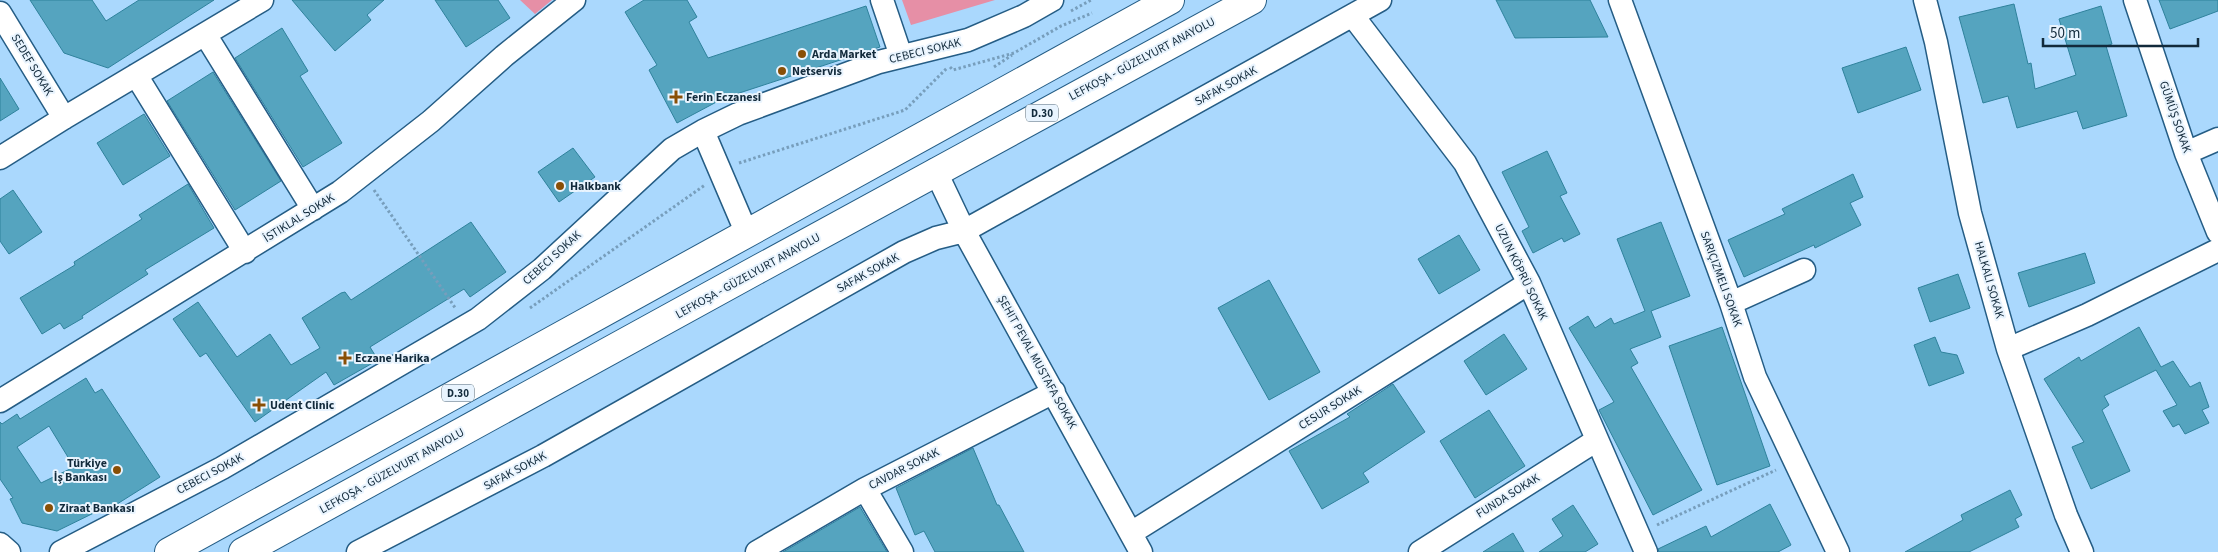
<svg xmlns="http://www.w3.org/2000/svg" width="2218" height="552" viewBox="0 0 2218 552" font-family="'Source Sans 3',sans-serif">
	<rect width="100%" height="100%" fill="#aad8fd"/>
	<path fill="#e68fa6" d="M520 0H552L535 14Z
		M902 0H995L911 25Z"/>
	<path fill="#55a4bf" stroke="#2f829c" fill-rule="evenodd" d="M30 0H92L106 21 139 0H214L108 68 64 53Z
		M292 0H384L367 15 371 20 335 51Z
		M435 0H498L510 18 466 47Z
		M644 0H687L697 17 689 22 708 58 866 6 880 47 724 98 677 123 649 70 657 65 625 12Z
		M1496 0H1590L1608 37 1515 38Z
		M2159 0H2218V11L2170 29Z
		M2014 4 2028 64 2031 63 2035 89 2076 75 2059 19 2101 6 2112 44 2106 46 2127 116 2083 129 2077 111 2017 128 2008 96 1983 103 1959 17Z
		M282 28 308 71 300 76 342 143 303 167 235 58Z
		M1906 47 1921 90 1858 113 1842 68Z
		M213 72 281 181 235 210 167 101Z
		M0 78 19 109 0 121Z
		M144 114 170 156 123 185 97 143Z
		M573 148 595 177 559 202 538 172Z
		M1547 151 1567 193 1560 196 1580 234 1564 242 1562 238 1533 253 1522 231 1529 227 1502 172Z
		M1853 174 1863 197 1850 203 1861 225 1815 248 1814 245 1744 277 1728 240 1785 214 1782 209Z
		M188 184 214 228 145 270 148 274 82 316 83 318 64 329 60 323 42 334 20 298 75 265 74 262 142 219 139 215Z
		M13 190 42 232 9 254 0 241V199Z
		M471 222 506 272 470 297 464 289 370 347 378 360 334 385 326 372 255 422 206 353 200 357 173 319 198 302 237 357 270 334 291 365 320 348 302 318 341 293 345 292 351 300Z
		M1661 222 1690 296 1651 311 1661 337 1630 349 1638 363 1631 367 1702 490 1653 515 1599 410 1614 402 1569 328 1588 316 1595 328 1611 318 1614 324 1645 311 1617 239Z
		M1459 235 1480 270 1439 294 1418 259Z
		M2085 253 2095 283 2029 307 2018 273Z
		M1958 274 1970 308 1930 322 1918 288Z
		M1269 280 1320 372 1269 400 1218 308Z
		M1722 327 1770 466 1717 485 1669 346Z
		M2139 327 2161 367 2173 361 2190 387 2200 382 2209 407 2202 410 2209 423 2185 434 2179 424 2173 427 2163 411 2177 405 2156 370 2104 396 2109 405 2102 410 2130 471 2091 489 2072 447 2084 442 2044 379 2079 357 2081 361Z
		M1504 334 1527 369 1486 395 1464 361Z
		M1935 337 1941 352 1957 355 1964 373 1929 386 1914 345Z
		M86 378 95 393 102 389 160 477 106 511 104 508 57 531 22 523 10 499 13 498 0 479V422L2 424 17 414 20 419ZM49 426 74 467 41 483 17 447Z
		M1393 384 1425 432 1363 473 1369 482 1322 509 1289 451 1350 417 1347 414Z
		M1489 410 1525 466 1475 498 1440 441Z
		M973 448 997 505H999L1024 552H935L924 531 915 535 896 488Z
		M2010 490 2022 515 2015 519 2019 527 1969 552H1905L1963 520 1961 515Z
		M1770 504 1791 545 1778 552H1659L1658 549 1706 526 1711 537Z
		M1573 505 1598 544 1585 552H1539L1563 536 1552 519Z
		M860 507 887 552H783Z
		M1513 533 1524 552H1483Z"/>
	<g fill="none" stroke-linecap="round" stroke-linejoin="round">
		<g stroke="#255d85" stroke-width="25">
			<path id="minor" d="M882 0 901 56
				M1620 0 1731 303 1755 377 1838 552
				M1925 0 1936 42 1970 213 2008 349 2066 515 2082 552
				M2135 0 2186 153 2218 232
				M0 13 64 118
				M1353 16 1465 163 1529 283 1646 552
				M205 34 313 209
				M136 75 245 252
				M703 131 747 234
				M2186 153 2218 139
				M0 158 64 118 262 0
				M935 170 964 231 1141 552
				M1731 303 1804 270
				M2008 349 2087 315 2218 250
				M0 401 340 192 431 121 504 56 574 0
				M865 489 902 552
				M1131 533 1529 283
				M0 544 9 552
				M61 552 222 468 478 319 542 269 672 149 703 131 738 114 879 62 968 40 1024 16 1052 0
				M358 552 543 456 904 252 936 238 964 231 1380 0
				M757 552 865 489 1054 392
				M1420 552 1597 440"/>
		</g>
		<g stroke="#255d85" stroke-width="30">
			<path id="highway" d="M169 552 1170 0
				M243 552C580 368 914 182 1252 0"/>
		</g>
		<path stroke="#779ebc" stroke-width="3" stroke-dasharray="2.5 2.5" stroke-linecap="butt" d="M1071 11 1091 0
			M950 67 953 70 1014 53 1061 26 1092 13
			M994 67 1012 55
			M739 163 905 110 947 68
			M374 190 456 309
			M530 308 705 185
			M1657 525 1776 470"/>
		<use href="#minor" stroke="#fff" stroke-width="22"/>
		<use href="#highway" stroke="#fff" stroke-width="28"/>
	</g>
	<g fill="#894f06" stroke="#e9f4fe" stroke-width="2">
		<circle cx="802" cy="54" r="5"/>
		<circle cx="782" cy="71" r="5"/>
		<path d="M673.5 89.5h5v5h5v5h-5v5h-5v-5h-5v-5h5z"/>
		<circle cx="560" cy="186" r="5"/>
		<path d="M342.5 350.5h5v5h5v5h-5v5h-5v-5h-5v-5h5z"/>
		<path d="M256.5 397.5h5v5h5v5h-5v5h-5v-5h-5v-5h5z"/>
		<circle cx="117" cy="470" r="5"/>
		<circle cx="49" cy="508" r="5"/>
	</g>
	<g text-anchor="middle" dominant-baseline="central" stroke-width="4" stroke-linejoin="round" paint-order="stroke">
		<g fill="#e9f4fe" stroke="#526776" stroke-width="1">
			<rect x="1026" y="104.5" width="32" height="17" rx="4"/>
			<rect x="442" y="384.5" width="32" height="17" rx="4"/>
		</g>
		<g font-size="11" font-weight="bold" fill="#122a3b">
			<text x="1042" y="113">D.30</text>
			<text x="458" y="393">D.30</text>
		</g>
		<g font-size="12" fill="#122a3b" stroke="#e9f4fe">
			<text transform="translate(925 51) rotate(-14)">CEBECI SOKAK</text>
			<text transform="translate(1142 59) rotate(-28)">LEFKOŞA - GÜZELYURT ANAYOLU</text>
			<text transform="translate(32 65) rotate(59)">SEDEF SOKAK</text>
			<text transform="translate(1226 86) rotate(-29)">SAFAK SOKAK</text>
			<text transform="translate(2175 117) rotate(71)">GÜMÜŞ SOKAK</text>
			<text transform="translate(299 218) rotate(-32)">İSTIKLAL SOKAK</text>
			<text transform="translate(552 258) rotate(-42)">CEBECI SOKAK</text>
			<text transform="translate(1521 272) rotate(64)">UZUN KÖPRÜ SOKAK</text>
			<text transform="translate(868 273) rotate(-29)">SAFAK SOKAK</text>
			<text transform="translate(748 276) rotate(-29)">LEFKOŞA - GÜZELYURT ANAYOLU</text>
			<text transform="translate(1721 279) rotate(70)">SARIÇIZMELI SOKAK</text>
			<text transform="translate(1989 280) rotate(74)">HALKALI SOKAK</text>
			<text transform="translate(1037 362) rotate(61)">ŞEHIT PEVAL MUSTAFA SOKAK</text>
			<text transform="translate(1330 408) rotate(-32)">CESUR SOKAK</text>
			<text transform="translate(904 469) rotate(-27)">CAVDAR SOKAK</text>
			<text transform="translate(392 471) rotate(-29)">LEFKOŞA - GÜZELYURT ANAYOLU</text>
			<text transform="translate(515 471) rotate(-28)">SAFAK SOKAK</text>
			<text transform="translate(210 474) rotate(-28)">CEBECI SOKAK</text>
			<text transform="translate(1508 496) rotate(-32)">FUNDA SOKAK</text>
		</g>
		<g font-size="12" font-weight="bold" fill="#122a3b" stroke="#e9f4fe" text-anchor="start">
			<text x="812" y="54">Arda Market</text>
			<text x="792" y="71">Netservis</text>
			<text x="686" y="97">Ferin Eczanesi</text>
			<text x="570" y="186">Halkbank</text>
			<text x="355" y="358">Eczane Harika</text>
			<text x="270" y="405">Udent Clinic</text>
			<text x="107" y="463" text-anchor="end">Türkiye<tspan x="107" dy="14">İş Bankası</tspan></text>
			<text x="59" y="508">Ziraat Bankası</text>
		</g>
	</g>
	<path d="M2043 38v8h155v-8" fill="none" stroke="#122a3b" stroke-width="2.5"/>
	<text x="2050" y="38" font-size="15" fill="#122a3b" stroke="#e9f4fe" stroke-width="4" paint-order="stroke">50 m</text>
</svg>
